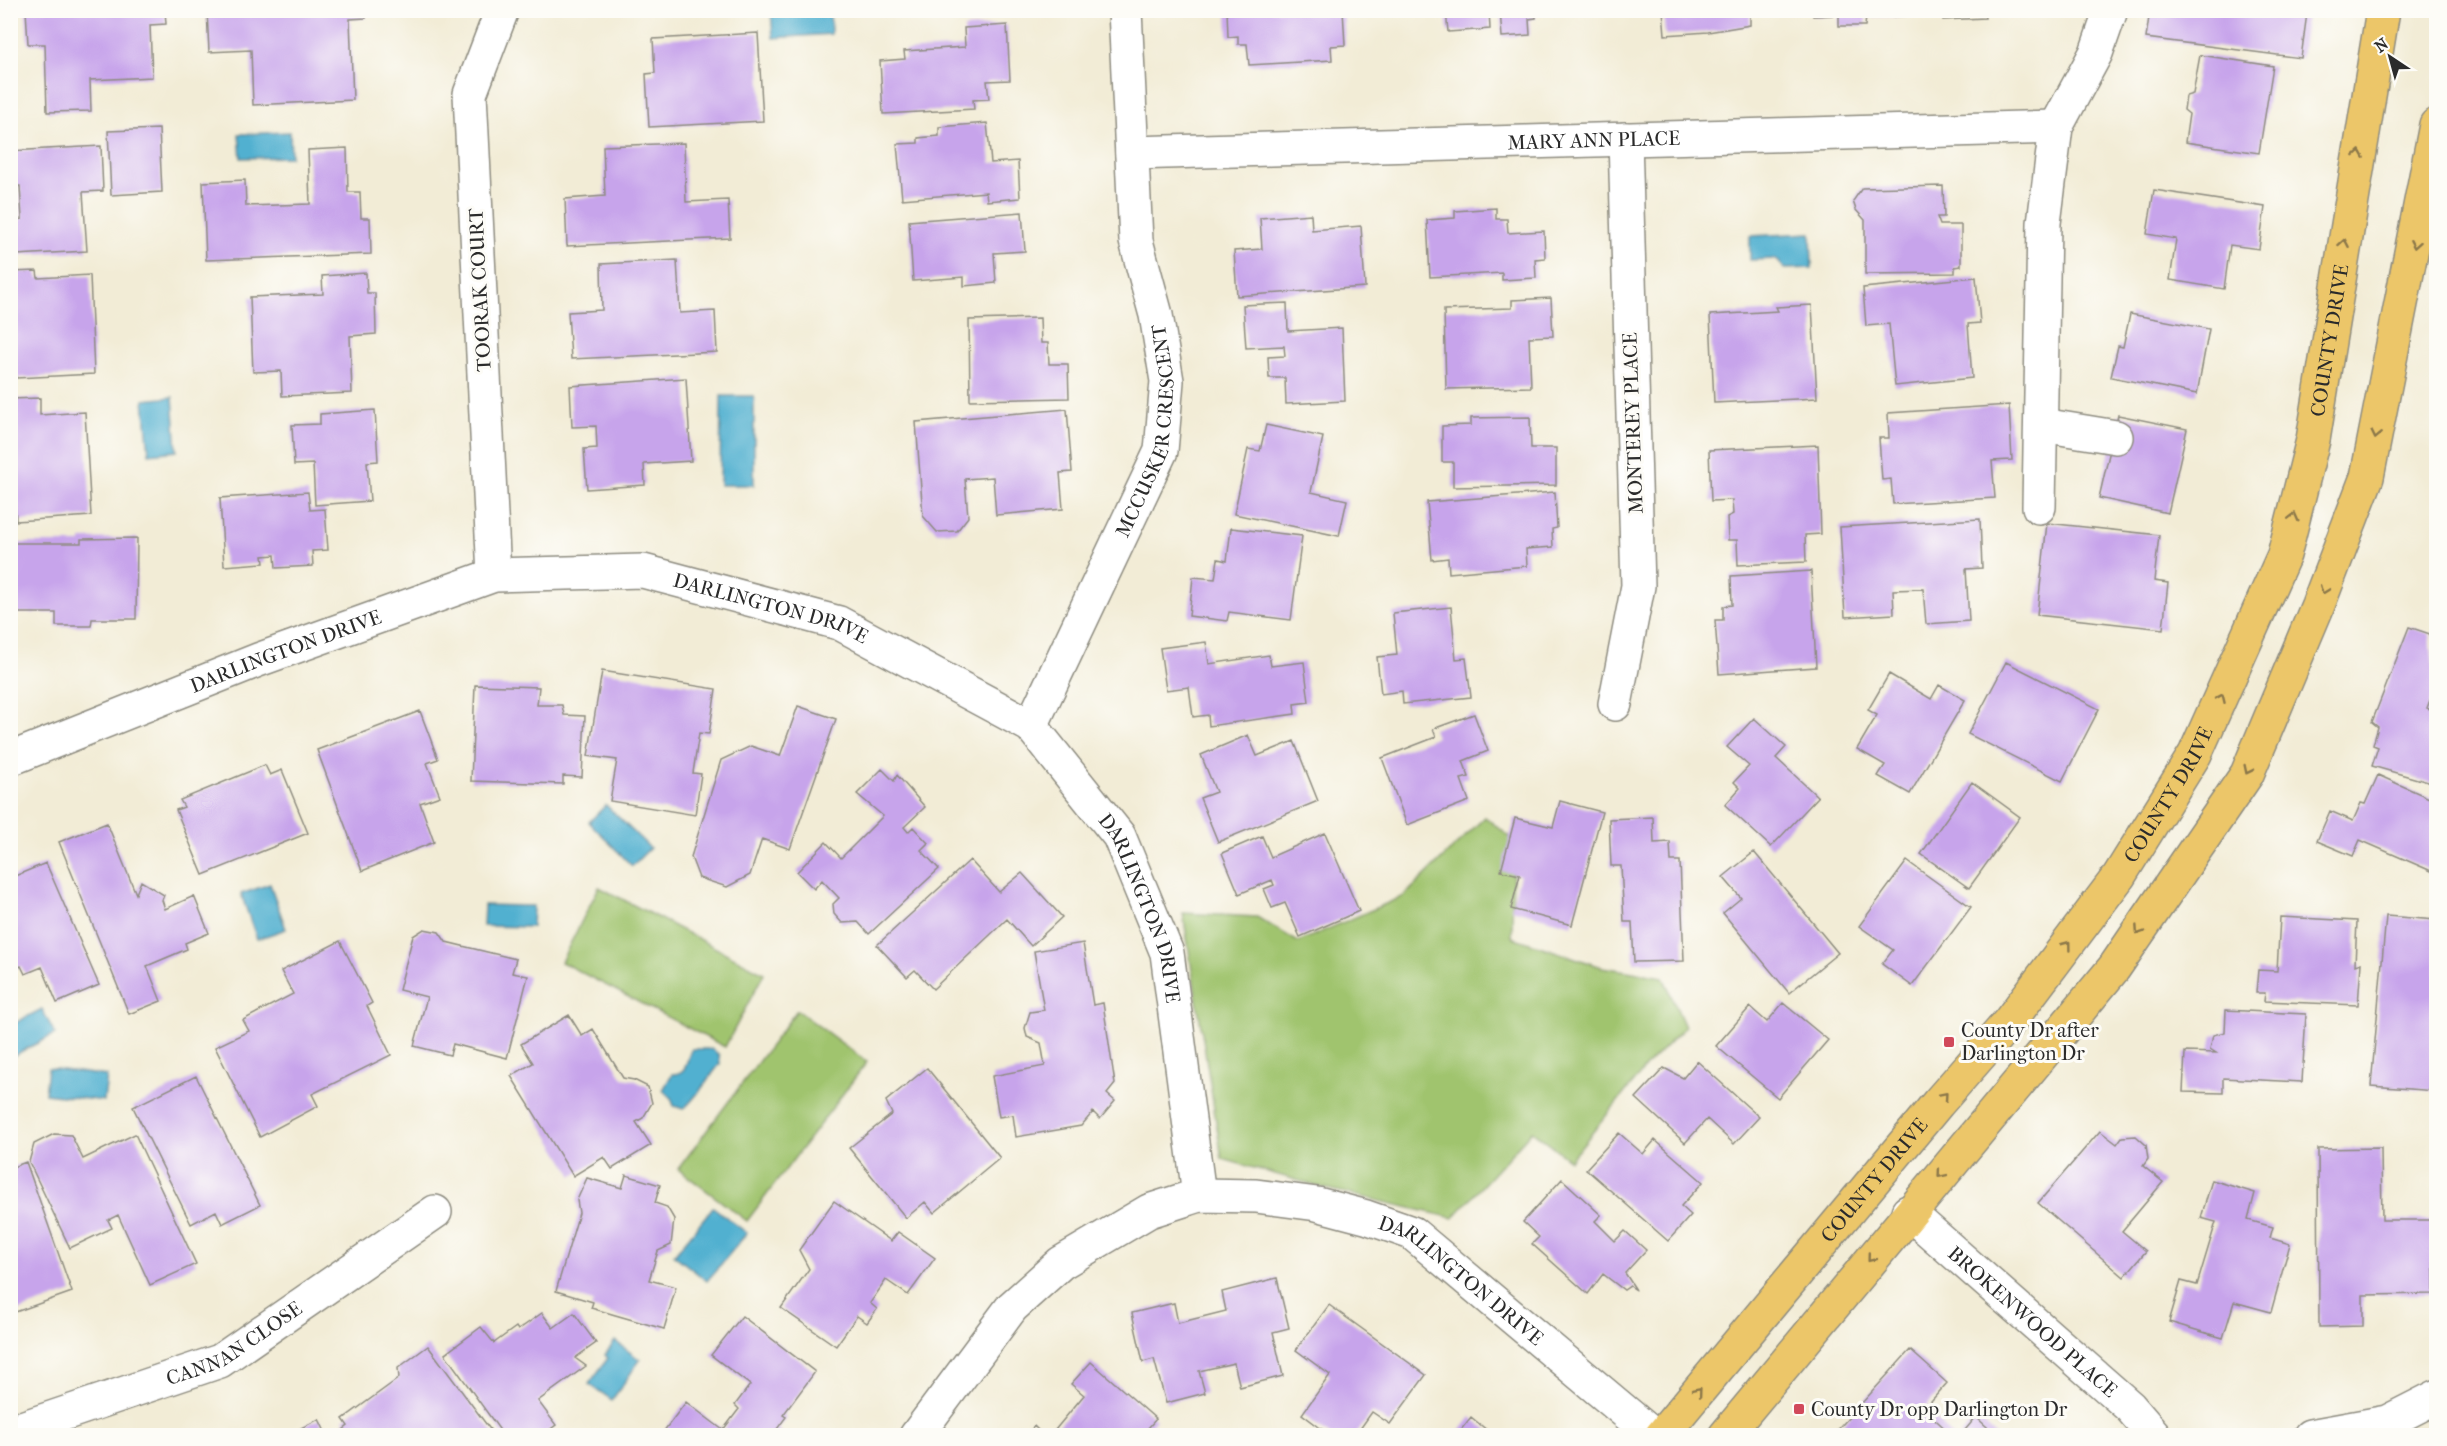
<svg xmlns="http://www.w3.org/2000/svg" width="2447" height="1446" viewBox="0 0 2447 1446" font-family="'IM FELL French Canon',serif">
	<rect width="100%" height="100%" fill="#fdfcf7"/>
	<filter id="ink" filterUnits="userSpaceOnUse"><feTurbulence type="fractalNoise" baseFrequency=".0167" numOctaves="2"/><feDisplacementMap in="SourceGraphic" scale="12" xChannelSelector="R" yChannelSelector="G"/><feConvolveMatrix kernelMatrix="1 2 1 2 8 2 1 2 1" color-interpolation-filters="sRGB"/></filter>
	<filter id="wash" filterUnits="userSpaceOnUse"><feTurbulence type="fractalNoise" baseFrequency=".008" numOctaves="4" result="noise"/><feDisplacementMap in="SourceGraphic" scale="24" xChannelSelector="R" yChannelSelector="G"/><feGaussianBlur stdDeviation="1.35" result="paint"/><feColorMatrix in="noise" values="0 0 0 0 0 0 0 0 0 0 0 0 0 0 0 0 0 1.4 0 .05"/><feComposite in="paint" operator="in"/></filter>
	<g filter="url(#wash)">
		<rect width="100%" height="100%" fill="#f2ecd6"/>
		<path fill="#a0c46e" stroke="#66784c" stroke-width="1.5" d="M1485 817 1513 839 1512 937 1602 967 1663 977 1685 1027 1650 1062 1570 1160 1532 1131 1453 1218 1324 1188 1222 1159 1183 913 1257 917 1298 942 1404 896Z
			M599 887 764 973 725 1047 561 962Z
			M797 1010 867 1062 747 1221 678 1169Z"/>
		<path fill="#51b0d0" stroke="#3e6e7e" stroke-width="1.5" d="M771 11H830L831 34 773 38Z
			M290 132 291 157 241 158 239 134Z
			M1811 233 1812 268 1785 269 1776 259 1750 260V236Z
			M721 396H754V485H720Z
			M173 397 177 451 149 454 144 400Z
			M606 805 650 848 632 866 589 822Z
			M270 884 286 929 257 939 241 894Z
			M484 905 533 906 532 927 483 926Z
			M42 1009 55 1034 11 1057V1025Z
			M692 1049H712L719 1055 720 1064C709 1077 695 1100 683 1109L674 1106 671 1098 663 1090 672 1074C689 1074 685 1060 692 1049Z
			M48 1068 107 1076 104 1101 45 1094Z
			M713 1207 747 1233 707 1281 674 1255Z
			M615 1341 640 1360 612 1400 589 1384 608 1358 605 1355Z"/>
		<g id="blocks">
			<path fill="#c7a4eb" d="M26 10H165L166 24 150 25 152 77 90 80 91 111 47 112 45 44H28Z
				M207 10H366V18L350 19 353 100 253 105 251 50 209 52Z
				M963 10H1011V13L964 16Z
				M1227 10H1343L1345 45 1331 46 1332 60 1249 65 1247 44H1238V36L1228 37Z
				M1446 10H1489L1490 29 1448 32Z
				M1500 10H1536V18L1529 19 1530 35 1502 37Z
				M1622 10H1648V12L1622 14Z
				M1663 10H1750V25L1708 32 1665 35Z
				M1813 10H1921V16L1866 17 1865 26H1839V15L1813 16Z
				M1943 10H1984L1985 18 1943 20Z
				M2150 10H2285L2307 13 2301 58 2146 38Z
				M1007 25 1010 80 987 81 989 99 973 100 974 109 883 114 880 61 905 59 904 51 965 47 964 28Z
				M758 33 763 121 649 127 646 74 655 73 653 39Z
				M2200 55 2273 66 2259 153 2185 142 2189 114 2184 110 2186 96 2193 94Z
				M987 123 991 163 1018 161 1020 198 987 201 986 192 902 199 897 144 918 143V138L939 136V127Z
				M159 129 162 192 111 195 108 131Z
				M684 143 686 202 728 200 730 238 567 246 565 199 605 196 603 146Z
				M101 146 103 191 83 192 87 251 16 255 14 220 22 219 20 186H10V151Z
				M347 148 348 192H360L361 218H370L371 254 206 260 203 182 245 180 246 206 310 204 308 150Z
				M1943 186 1944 217H1937L1940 225H1961V266L1955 267V273L1865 274V220L1856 210 1853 201 1862 188Z
				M2154 190 2265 207 2259 249 2230 245 2224 289 2170 280 2176 239 2147 234Z
				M1496 208V219H1507L1508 233 1544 231 1545 258 1535 259 1536 278 1502 280V273L1430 277 1427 220 1455 218V211Z
				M1022 212 1025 251 994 253 996 283 964 286V277L913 281 909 221Z
				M1311 214 1312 230 1361 226 1365 287 1237 296 1234 251 1262 249 1260 218Z
				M677 260 680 313 715 311 717 352 571 359 568 312 602 310 601 264Z
				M37 271 38 278 90 275 94 374 16 378 15 362H10V272Z
				M366 273 367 293H375L376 334 350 336 352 393 282 396 281 371 253 372 250 297 323 294 322 276Z
				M1976 277 1980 323 1968 324 1972 378 1895 386 1889 324 1866 326 1863 288Z
				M1551 298 1553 336 1529 337 1531 387 1446 389 1444 310 1512 308V300Z
				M1287 303 1288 331 1342 328 1345 401 1286 404 1285 378H1269L1268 357 1285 356 1284 346 1246 348 1243 305Z
				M1812 305 1817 398 1714 403 1710 315 1778 311 1776 307Z
				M2130 314 2209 329 2197 394 2111 377 2118 346 2123 347Z
				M1040 318 1041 343H1048L1049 364H1068L1069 398 970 400 969 320Z
				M686 378 691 461 644 464 645 485 587 489 584 449 597 448 596 426 572 427 570 386Z
				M40 398V415L85 412 91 516 16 521 10 399Z
				M2009 405 2012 460 1992 461 1995 498 1893 504 1891 479 1882 480 1879 438H1889L1888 413Z
				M1067 409 1072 472 1060 473 1063 509 996 515 993 477 965 479 968 517 957 531 937 532 923 516 916 422Z
				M375 410 378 461 367 462 370 501 315 505 313 464 294 465 292 425 320 424V414Z
				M2118 415 2187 429 2168 513 2099 498Z
				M1530 417 1531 448H1556V485L1453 487V462H1442V426L1471 425V418Z
				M1266 425 1323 437 1311 492 1347 500 1339 536 1234 514 1248 449 1260 451Z
				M1818 445 1821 534 1805 535 1806 562 1738 565 1737 540H1728L1727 517 1733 514 1732 500 1711 501 1709 450Z
				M308 492 310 510 325 509 328 550 312 551 313 566 276 568 275 555 263 556 264 563 224 566 220 498Z
				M1555 492 1557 528 1552 529 1553 547 1526 549 1527 566 1449 573 1448 558 1432 560 1427 502Z
				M1980 519 1982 568 1966 569 1969 621 1926 624 1923 589 1893 590 1894 614 1845 617 1840 527Z
				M2047 523 2159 535 2154 581 2168 583 2163 629 2037 615Z
				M1231 528 1302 536 1291 620 1229 612 1227 621 1189 616 1193 577 1215 579 1218 559 1227 561Z
				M137 538 136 619H92L91 626H56V613H13L10 543H81V539Z
				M1811 571 1816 667 1719 674 1715 620H1723V606L1732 605 1731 576Z
				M1451 607 1456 659 1466 658 1471 697 1403 704 1402 691 1381 694 1377 657 1397 655 1393 613Z
				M2409 627 2430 634 2435 687 2427 708 2436 711 2435 784 2372 766 2378 747 2373 745 2378 727 2372 722Z
				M1206 642 1209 664 1269 655 1271 666 1304 662 1309 702 1294 704 1295 714 1209 726 1208 715 1193 717 1189 687 1166 690 1160 648Z
				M2006 662 2099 709 2062 781 1968 734Z
				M602 671 716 689 709 734 699 733 693 773 701 774 695 815 610 801 617 760 588 756Z
				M1889 674 1931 699 1939 685 1965 700 1910 794 1878 776 1885 765 1857 749 1877 715 1868 710Z
				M475 685 539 687 537 705H562L564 715 585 716 582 777 563 776V784L471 781Z
				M798 706 836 719 790 849 762 839 750 875 727 887 699 878 691 857 721 760 751 746 780 756Z
				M420 711 438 759 427 763 440 796 420 803 434 842 362 871 317 750Z
				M1474 714 1488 751 1463 761 1469 777 1461 779 1469 801 1407 825 1382 758 1436 737 1433 729Z
				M1754 718 1786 747 1776 758 1818 797 1771 847 1725 805 1740 788 1734 782 1749 766 1727 747Z
				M1248 735 1257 756 1294 741 1318 801 1218 842 1200 798 1216 792 1201 755Z
				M265 765 270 775 282 770 308 833 203 875 176 810 184 807 180 800Z
				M882 769 894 781 897 775 925 807 904 827 908 832 913 827 928 843 921 850 939 869 869 934 858 922 842 923 834 914 833 904 839 898 822 880 814 889 797 872 826 842 841 858 883 816 857 794Z
				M2378 775 2436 801V873L2360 840 2353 856 2317 841 2330 811 2353 821 2361 803 2365 804Z
				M1972 782 2020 817 1969 888 1921 854Z
				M1560 801 1602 812 1572 925 1511 909 1520 875 1501 871 1515 818 1553 827Z
				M1653 817 1654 843 1670 842 1671 861H1680L1684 961 1634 962 1632 922H1624L1621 866H1611L1609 819Z
				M107 823 136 894 141 881 164 895 162 900 165 909 194 896 209 933 185 943 187 949 147 966 161 1001 129 1014 59 842Z
				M1325 833 1359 911 1300 937 1285 903 1272 908 1264 889 1274 885 1272 880 1239 894 1222 853 1262 836 1271 857Z
				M1754 852 1838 953 1789 993 1723 913 1741 898 1723 877Z
				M970 860 999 892 1022 873 1062 917 1031 946 1007 919 933 989 915 970 907 977 877 945Z
				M1907 861 1971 907 1912 986 1882 964 1893 950 1859 926Z
				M46 863 99 985 57 1003 42 967 25 974 21 966 10 971V878Z
				M2386 916 2436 920V1091L2371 1086Z
				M2280 917 2357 921 2355 965 2361 963 2358 1005 2264 1001 2265 993H2256L2258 970 2277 971Z
				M424 929 439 932 446 942 516 959 512 973 528 976 507 1058 453 1044 450 1055 414 1046 427 997 399 990 413 936Z
				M340 941 372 1003 367 1006 391 1055 312 1094 318 1106 260 1137 215 1047 249 1031 243 1020 293 994 281 971Z
				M1083 943 1093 1005 1103 1003 1115 1084 1107 1094 1115 1101 1100 1119 1093 1112 1081 1126 1016 1137 1013 1115 999 1117 992 1076 1045 1066 1041 1043 1027 1037 1025 1028 1030 1012 1044 1010 1034 951Z
				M1783 1003 1828 1040 1778 1098 1716 1046 1750 1007 1767 1022Z
				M2226 1010 2306 1014 2302 1082 2223 1078V1093L2183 1092 2185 1052 2216 1053 2210 1049 2213 1035 2225 1032Z
				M569 1015 582 1036 593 1029 623 1078 634 1080 648 1087 652 1103 643 1118 636 1122 651 1145 612 1169 604 1157 573 1176 511 1076 533 1063 521 1044Z
				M1697 1061 1759 1117 1734 1144 1707 1119 1685 1143 1636 1098 1664 1068 1683 1078Z
				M927 1068 1000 1158 934 1213 925 1202 906 1218 849 1148 892 1114 886 1101Z
				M196 1076 260 1205 222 1224 216 1211 191 1224 133 1107Z
				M2100 1131 2117 1144 2122 1137 2136 1136 2146 1145 2148 1159 2143 1166 2163 1182 2122 1231 2146 1251 2124 1277 2038 1203Z
				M1619 1133 1643 1154 1655 1140 1703 1182 1681 1206 1691 1215 1668 1241 1586 1169Z
				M54 1134 71 1135 83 1159 135 1134 196 1264 150 1285 118 1215 108 1220 112 1228 70 1248 29 1162 34 1144Z
				M2381 1148 2382 1220H2433L2434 1294 2363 1295V1326L2319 1327 2318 1149Z
				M26 1162 72 1292 10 1314V1168Z
				M626 1175 660 1185 655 1203 667 1207 674 1219 671 1245 658 1251 649 1280 676 1287 664 1329 591 1308 593 1302 556 1291 579 1213 577 1200 587 1178 622 1188Z
				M1562 1179 1601 1215 1595 1221 1615 1241 1625 1231 1646 1250 1625 1273 1636 1290 1630 1286 1624 1290 1603 1274 1588 1294 1532 1244 1539 1237 1523 1222Z
				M2212 1180 2255 1193 2248 1220 2273 1227 2270 1238 2290 1244 2271 1312 2234 1302 2223 1338 2169 1322 2181 1281 2197 1285 2216 1222 2201 1218Z
				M834 1201 891 1241 898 1232 935 1258 908 1295 886 1280 870 1303 877 1309 867 1323 857 1316 836 1346 781 1308 809 1269 799 1250Z
				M1277 1278 1289 1328 1273 1332 1283 1376 1240 1387 1234 1363 1199 1371 1205 1393 1166 1403 1154 1359 1143 1362 1132 1313 1174 1303 1178 1323 1226 1311 1222 1292Z
				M1329 1305 1426 1375 1390 1424 1372 1412 1355 1436H1331L1302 1414 1330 1375 1296 1350Z
				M542 1313 553 1328 574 1313 596 1343 575 1358 586 1366 538 1401 556 1425 541 1436H504L445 1354 481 1327 494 1343 516 1327 518 1330Z
				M742 1316 815 1372 783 1415 786 1417 777 1429 786 1436H660L686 1402 723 1430 739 1409 735 1405 750 1385 711 1355Z
				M428 1346 495 1436H335L348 1426 343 1419 399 1378 398 1368Z
				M1910 1350 1947 1383 1924 1409 1953 1436H1832Z
				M1091 1362 1156 1419 1141 1436H1050L1084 1395 1071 1384Z
				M1471 1417 1494 1436H1456Z
				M1976 1417 1997 1436H1960Z
				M319 1419 327 1436H285Z
				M1034 1426 1044 1436H1026Z"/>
		</g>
	</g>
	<g filter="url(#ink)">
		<use href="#blocks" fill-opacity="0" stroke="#8e8c80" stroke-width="1.5"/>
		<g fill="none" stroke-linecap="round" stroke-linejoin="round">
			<g stroke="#8e8c80" stroke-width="36">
				<g id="minor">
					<path id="s1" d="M1132 153 2056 127"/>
					<path d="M2042 425 2116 437"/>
					<path d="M2039 507 2044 223 2056 127 2096 53 2111 10"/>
					<path d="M494 575 470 94 502 10"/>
					<path d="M1615 704 1638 586 1625 139"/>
					<path id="s2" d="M1031 726 1161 451 1167 381 1156 315 1136 241 1125 10"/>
					<path id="s3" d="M10 759 258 660 494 575 643 571 839 623 1031 726 1119 836 1167 953 1199 1195"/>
					<path id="s4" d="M1908 1212 2130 1407 2155 1436"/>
					<path id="s5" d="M10 1432 220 1361 435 1212"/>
					<path id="s6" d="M916 1436 1012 1307 1061 1263 1149 1211 1199 1195 1256 1196 1317 1204 1366 1217 1412 1233 1654 1436"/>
					<path d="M2310 1436 2387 1422 2436 1397"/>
				</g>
			</g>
			<g stroke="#8e8c80" stroke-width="36">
				<g id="major">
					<path id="s7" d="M1661 1436 1938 1103 2009 1022 2119 876 2195 754 2284 555 2313 440 2383 10"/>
					<path d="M1725 1436 2114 968 2247 774 2318 605 2367 477 2436 125"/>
				</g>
			</g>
			<use href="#minor" stroke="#fff" stroke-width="33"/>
			<use href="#major" stroke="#ecc669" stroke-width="33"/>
		</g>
		<defs><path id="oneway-chevron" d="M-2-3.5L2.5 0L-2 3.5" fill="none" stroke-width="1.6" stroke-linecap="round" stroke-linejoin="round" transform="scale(1.5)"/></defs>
		<g stroke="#8c784a">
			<use href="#oneway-chevron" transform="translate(2359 154) rotate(-81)"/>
			<use href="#oneway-chevron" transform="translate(2344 243) rotate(-80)"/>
			<use href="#oneway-chevron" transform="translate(2415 244) rotate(100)"/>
			<use href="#oneway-chevron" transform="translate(2376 435) rotate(102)"/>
			<use href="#oneway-chevron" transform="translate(2294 517) rotate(-76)"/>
			<use href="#oneway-chevron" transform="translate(2324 590) rotate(111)"/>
			<use href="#oneway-chevron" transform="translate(2221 698) rotate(-66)"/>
			<use href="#oneway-chevron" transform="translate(2248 770) rotate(116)"/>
			<use href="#oneway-chevron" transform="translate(2139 931) rotate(124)"/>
			<use href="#oneway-chevron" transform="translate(2067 945) rotate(-53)"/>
			<use href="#oneway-chevron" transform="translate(1944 1096) rotate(-49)"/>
			<use href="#oneway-chevron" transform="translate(1941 1174) rotate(130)"/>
			<use href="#oneway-chevron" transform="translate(1871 1258) rotate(129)"/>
			<use href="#oneway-chevron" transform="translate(1698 1391) rotate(-50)"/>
		</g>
	</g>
	<g fill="#d1495b" stroke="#fdfcf7" stroke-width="2">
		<rect x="1943" y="1036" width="12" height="12" rx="3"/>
		<rect x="1793" y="1403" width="12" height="12" rx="3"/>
	</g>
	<g text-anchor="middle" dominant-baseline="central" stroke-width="6" stroke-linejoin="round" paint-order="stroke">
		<g font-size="20" fill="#2b2b2b" stroke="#fdfcf7">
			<text stroke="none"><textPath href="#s1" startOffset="462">MARY ANN PLACE</textPath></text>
			<text transform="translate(480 290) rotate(-93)">TOORAK COURT</text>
			<text stroke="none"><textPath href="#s7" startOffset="1305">COUNTY DRIVE</textPath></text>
			<text transform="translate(1633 423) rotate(-92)">MONTEREY PLACE</text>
			<text stroke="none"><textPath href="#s2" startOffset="321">MCCUSKER CRESCENT</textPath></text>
			<text stroke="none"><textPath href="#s3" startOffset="800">DARLINGTON DRIVE</textPath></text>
			<text stroke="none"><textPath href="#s3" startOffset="296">DARLINGTON DRIVE</textPath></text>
			<text stroke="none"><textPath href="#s7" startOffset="819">COUNTY DRIVE</textPath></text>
			<text stroke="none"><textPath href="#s3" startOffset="1304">DARLINGTON DRIVE</textPath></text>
			<text stroke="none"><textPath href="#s7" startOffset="333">COUNTY DRIVE</textPath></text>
			<text stroke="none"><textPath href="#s6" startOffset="666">DARLINGTON DRIVE</textPath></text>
			<text stroke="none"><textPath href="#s4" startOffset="166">BROKENWOOD PLACE</textPath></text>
			<text stroke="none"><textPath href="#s5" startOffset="242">CANNAN CLOSE</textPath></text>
		</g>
		<g font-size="20" fill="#2b2b2b" stroke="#fdfcf7" text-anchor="start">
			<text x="1961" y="1030">County Dr after<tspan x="1961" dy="23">Darlington Dr</tspan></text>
			<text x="1811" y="1409">County Dr opp Darlington Dr</text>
		</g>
	</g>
	<rect width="2447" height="1446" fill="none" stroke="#fdfcf7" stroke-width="36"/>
	<g transform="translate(2390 57) rotate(324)" stroke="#fdfcf7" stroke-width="4.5" paint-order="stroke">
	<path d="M0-4.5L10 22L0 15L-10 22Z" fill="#2b2b2b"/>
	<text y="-9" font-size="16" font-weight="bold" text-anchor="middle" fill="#2b2b2b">N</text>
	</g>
</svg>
